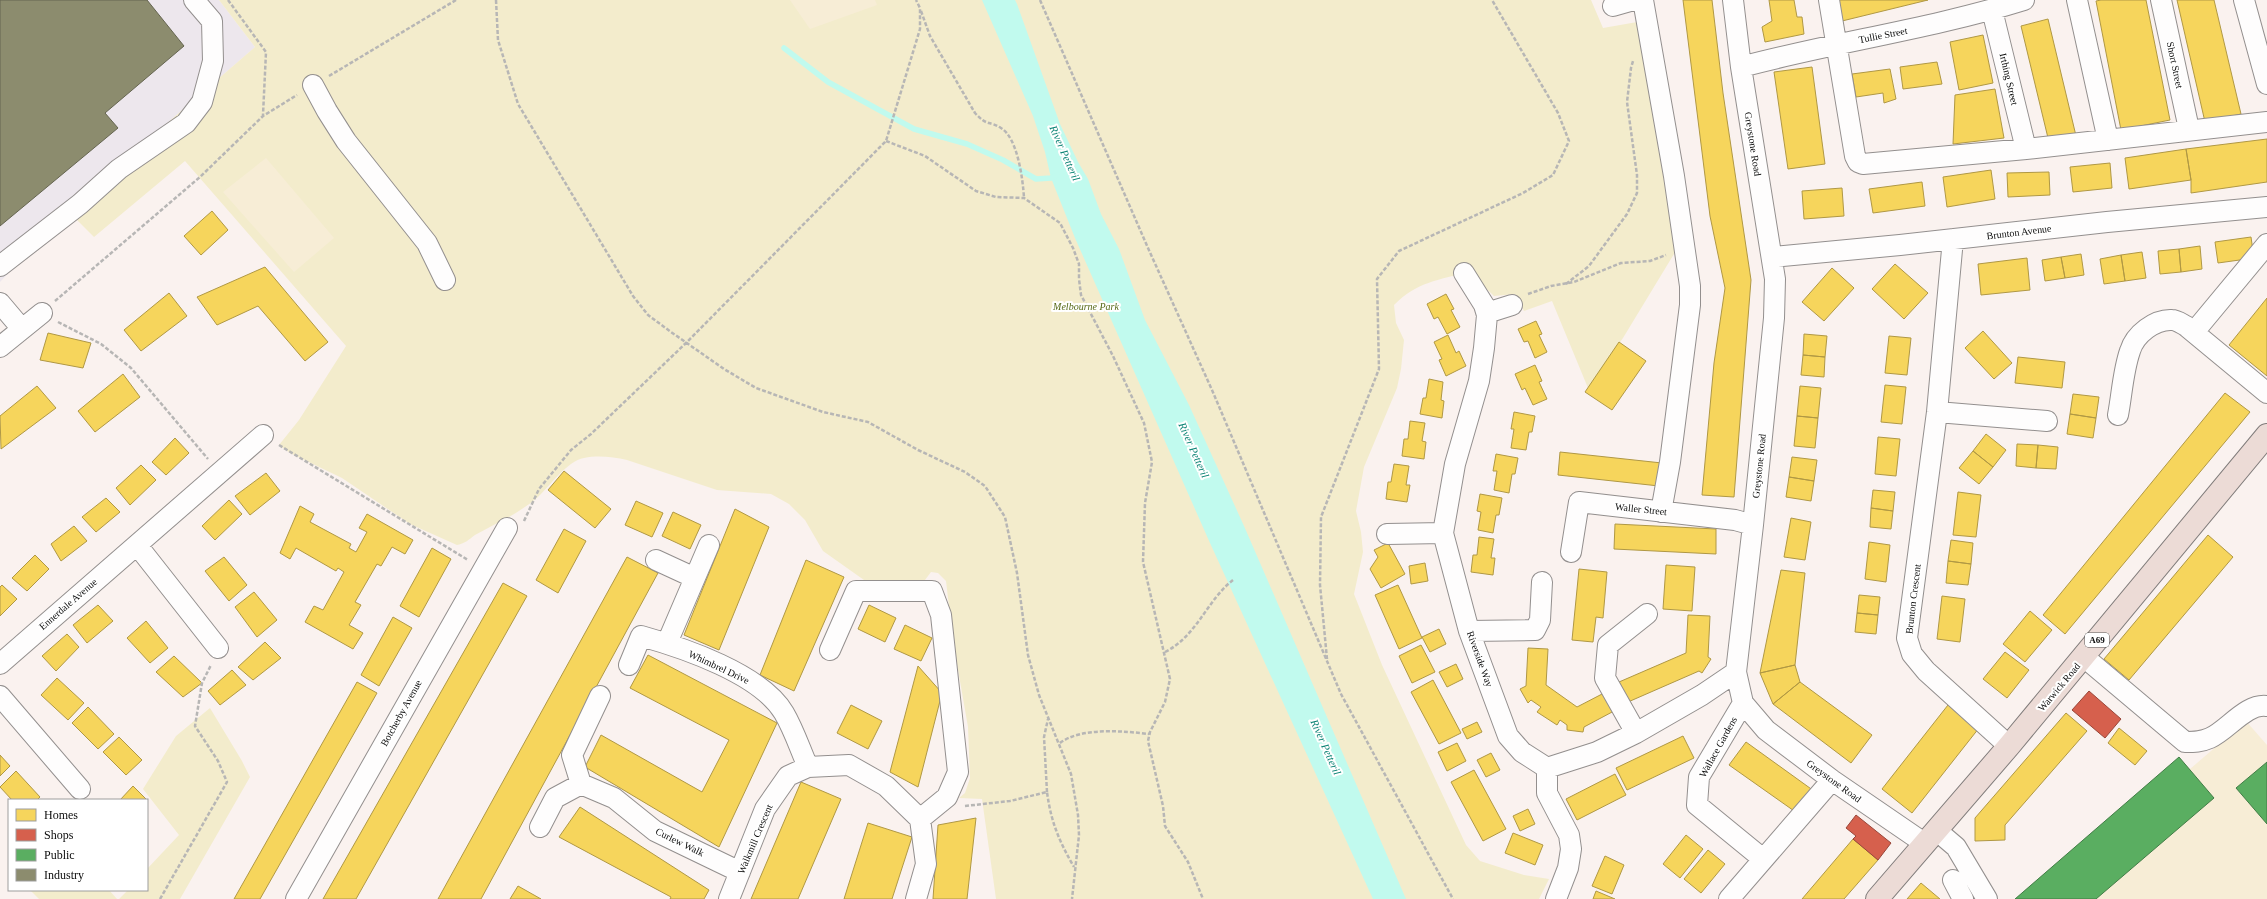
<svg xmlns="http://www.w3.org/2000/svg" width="2267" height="899" viewBox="0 0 2267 899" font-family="'Times New Roman',serif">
	<rect width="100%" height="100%" fill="#faf2ef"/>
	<path fill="#ede7ed" d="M0 0H219L255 47 67 210 0 282Z"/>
	<path fill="#f3eccc" d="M219 0H1591L1603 28 1643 21 1677 249 1623 338 1588 388 1552 301 1524 311 1515 294 1494 296 1469 272C1438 280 1417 282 1394 305L1396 323 1404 340 1401 369 1397 388 1364 467 1356 511 1361 532 1363 552 1354 594 1382 665 1466 845 1480 861 1524 875 1549 879 1539 899H996L982 799 959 798 965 793 970 778 968 727 953 641 946 581 938 573 931 572 925 580 908 583H881L864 580 823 551 805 520 789 504 771 494 717 490 627 460C613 457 598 455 584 458 567 461 550 486 538 497 518 514 497 523 475 535 468 540 466 543 457 545L410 524 342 478 290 453 279 445 299 420 346 346 185 161 94 237 67 210 255 47Z
		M210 708 242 761 250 777 180 899H119L128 890H147V869L179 835 143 789 176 736Z
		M109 890 117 899H39L31 891Z"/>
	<path fill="#f7edd6" d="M790 0H875L877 5 810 29Z
		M266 158 334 238 294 272 223 192Z
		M2246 721 2267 745V899H2015L2179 757 2190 769Z"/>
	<path fill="#c1faee" d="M982 0H1015L1017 4 1060 124 1078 162 1088 179 1101 214 1119 249 1145 320 1189 405 1244 526 1406 899H1373L1210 543 1075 238 1051 178 1045 152 1033 116Z"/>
	<path fill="#f6d55c" stroke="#b09844" d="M1683 0H1712L1723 93 1751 280 1734 497 1702 495 1714 363 1725 288 1710 216Z
		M1769 0H1794L1797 17H1802L1804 34 1765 42 1762 27 1772 21Z
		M1837 0H1928L1842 21Z
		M2101 0H2146L2170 120 2121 130 2096 1Z
		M2177 0H2214L2241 114 2205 122Z
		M2048 19 2077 140 2048 138 2021 26Z
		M1983 35 1993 83 1959 90 1950 42Z
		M1937 62 1942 84 1903 89 1900 67Z
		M1812 67 1825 164 1788 169 1774 72Z
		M1890 69 1896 99 1884 103 1883 93 1856 97 1852 74Z
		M1995 89 2004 138 1953 144 1955 95Z
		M2267 139V182L2191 193V180L2186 149Z
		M2186 149 2191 180 2129 189 2125 158Z
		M2110 163 2112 188 2073 192 2070 167Z
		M1991 170 1995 199 1947 207 1943 177Z
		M2049 172 2050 195 2008 197 2007 173Z
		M1922 182 1925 206 1873 213 1869 189Z
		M1842 188 1844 216 1804 219 1802 191Z
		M212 211 228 230 201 255 184 236Z
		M2251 237 2254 258 2218 263 2215 242Z
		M2200 246 2202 269 2181 272 2179 249Z
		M2179 249 2181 272 2160 274 2158 251Z
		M2142 252 2146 278 2125 281 2121 255Z
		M2081 254 2084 275 2065 278 2061 257Z
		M2121 255 2125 281 2104 284 2100 259Z
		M2061 257 2065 278 2045 281 2042 260Z
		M2027 258 2030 290 1981 295 1978 264Z
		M1895 264 1928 293 1904 319 1872 289Z
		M265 267 328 342 305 361 258 306 217 325 197 297Z
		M1832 268 1854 288 1824 321 1802 302Z
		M169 293 187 316 141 351 124 330Z
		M1446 294 1454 309 1451 310 1460 327 1447 334 1438 317 1434 319 1427 304Z
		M2267 298V376L2229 345Z
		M1536 321 1542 334 1539 335 1547 352 1535 358 1528 341 1524 342 1518 329Z
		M1983 331 2012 363 1994 379 1965 348Z
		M48 333 91 343 83 368 40 360Z
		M1804 334 1827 336 1825 357 1803 355Z
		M1448 335 1456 353 1459 351 1466 366 1446 376 1439 360 1442 359 1434 342Z
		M1889 336 1911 338 1907 375 1885 373Z
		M1619 342 1646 361 1612 410 1585 392Z
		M1803 355 1825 357 1824 377 1801 375Z
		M2018 357 2065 362 2062 388 2015 383Z
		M1535 365 1542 381 1539 382 1547 399 1533 405 1525 388 1522 390 1515 374Z
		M123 374 140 397 95 432 78 411Z
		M1429 379 1443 382 1441 400 1444 401 1442 418 1420 414 1423 398H1426Z
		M1885 385 1906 387 1902 424 1881 422Z
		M37 386 56 408 1 449 0 416Z
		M1800 386 1821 388 1818 418 1797 416Z
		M2225 393 2250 412 2065 634 2043 615Z
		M2073 394 2099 397 2096 418 2070 414Z
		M1514 412 1535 416 1532 432H1529L1526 450 1511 448 1514 429H1511Z
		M2070 414 2096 418 2093 438 2067 434Z
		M1797 416 1818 418 1815 448 1794 446Z
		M1410 421 1425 423 1422 441 1426 442 1424 459 1402 456 1404 439H1408Z
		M1986 434 2006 450 1993 467 1973 451Z
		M1878 437 1900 439 1896 476 1875 474Z
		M175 438 189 453 166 475 152 462Z
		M2017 444 2038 445 2036 468 2016 466Z
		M2038 445 2058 447 2056 469 2036 468Z
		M1973 451 1993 467 1979 484 1959 468Z
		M1560 452 1662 463 1659 486 1558 475Z
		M1496 454 1518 458 1515 474H1512L1509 493 1494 490 1497 471H1493Z
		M1792 457 1817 460 1814 481 1789 477Z
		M1394 464 1409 466 1406 485H1410L1407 502 1386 499 1388 482H1391Z
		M141 465 156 480 130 505 116 488Z
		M564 471 611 509 595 528 548 490Z
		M266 473 280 491 250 515 235 496Z
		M1789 477 1814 481 1811 501 1786 497Z
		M1873 490 1895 492 1893 511 1871 508Z
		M1958 492 1981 495 1976 537 1953 535Z
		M1480 494 1502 498 1499 515H1496L1493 533 1478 530 1481 512 1477 511Z
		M106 498 120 512 96 532 82 517Z
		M229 500 242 514 215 540 202 526Z
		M636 501 663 513 652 537 625 525Z
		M300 506 314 514 310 522 351 544 349 548 356 552 367 532 359 528 367 514 413 540 405 554 392 547 381 566 377 564 355 602 361 605 349 625 363 633 353 649 305 622 314 606 323 610 344 572 338 568 336 571 296 548 290 559 280 553Z
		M1871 508 1893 511 1891 529 1870 527Z
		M735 509 769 527 719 650 684 635Z
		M673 512 701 525 690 549 662 536Z
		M1791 518 1811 522 1805 560 1784 557Z
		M1615 524 1716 529V554L1614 549Z
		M74 526 87 541 61 561 51 544Z
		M564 529 586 541 558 593 536 580Z
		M2208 535 2233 557 2129 680 2104 659Z
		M1479 537 1494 539 1491 558H1495L1493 575 1471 572 1473 555H1477Z
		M1951 540 1973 543 1971 564 1948 561Z
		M1869 542 1890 545 1886 582 1865 579Z
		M1388 543 1405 574 1381 588 1370 569 1378 557 1374 550Z
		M432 548 451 559 419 617 400 606Z
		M35 555 49 569 27 591 12 578Z
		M224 557 247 585 229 601 205 571Z
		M627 557 658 573 481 899H438Z
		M806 560 844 577 794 691 760 675Z
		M1948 561 1971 564 1968 585 1946 583Z
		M1425 563 1428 581 1411 584 1409 566Z
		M1666 565 1695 567 1692 611 1663 609Z
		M1579 569 1607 572 1603 618 1596 617 1593 642 1572 640Z
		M1781 570 1805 573 1795 665 1760 673Z
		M503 583 527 596 356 899H323Z
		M2 585 17 599 0 616V587Z
		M1398 585 1422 638 1399 649 1375 595Z
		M254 592 277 620 257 637 235 607Z
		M1859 595 1880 597 1878 615 1857 613Z
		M1942 596 1965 599 1960 642 1937 639Z
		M98 605 113 621 87 643 73 625Z
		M869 605 896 618 885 642 858 629Z
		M2030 611 2052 630 2025 662 2003 644Z
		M1857 613 1878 615 1876 634 1855 632Z
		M1688 615 1710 616 1708 657 1711 659 1702 673 1699 671 1628 702 1619 682 1686 653Z
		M393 617 412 628 379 686 361 675Z
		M146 621 168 648 150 663 127 638Z
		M905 625 932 638 921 661 894 649Z
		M1439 629 1446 644 1430 652 1422 637Z
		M67 634 79 647 56 671 42 656Z
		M265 642 281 658 253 680 238 667Z
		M1421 645 1435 672 1412 683 1399 656Z
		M1528 648 1548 649 1546 685 1577 707 1604 693 1614 711 1584 727 1583 732 1567 730V725L1560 720 1557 725 1537 712 1541 707 1531 700 1528 703 1520 689 1526 686Z
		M2005 652 2029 670 2007 698 1983 679Z
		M648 655 777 723 719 847 585 767 601 735 702 792 729 740 630 688Z
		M174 656 202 683 183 697 156 672Z
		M1456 664 1463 679 1447 687 1439 672Z
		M1795 665 1800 682 1773 704 1760 673Z
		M918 666 942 693 918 787 890 772Z
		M232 670 246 685 220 705 208 691Z
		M57 678 84 703 68 720 41 695Z
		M1433 680 1461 733 1439 744 1411 692Z
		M357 682 377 693 260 899H234Z
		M1800 682 1872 735 1851 763 1773 704Z
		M851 705 882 721 868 749 837 733Z
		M1948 705 1979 728 1912 813 1882 789Z
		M88 707 114 734 98 749 72 723Z
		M2066 713 2087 731 2005 825V840L1975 841V818Z
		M1477 722 1482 732 1467 739 1462 729Z
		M2119 728 2147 751 2135 765 2108 743Z
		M1683 736 1694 758 1627 790 1616 768Z
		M119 737 142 760 126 775 103 752Z
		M1746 742 1814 791 1797 813 1729 765Z
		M1457 743 1466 761 1447 771 1438 752Z
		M1491 753 1500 770 1486 777 1477 760Z
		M0 755 10 766 0 776Z
		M1474 770 1506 829 1483 841 1451 782Z
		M16 771 40 797 37 800H12L0 787Z
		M1615 774 1626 795 1577 820 1566 799Z
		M801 782 841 799 798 899H751Z
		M133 786 148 801 147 802V800H120Z
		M580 807 709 890 704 899H670L671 897 559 837Z
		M1528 809 1535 824 1520 831 1513 816Z
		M976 818 967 899H933L938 825Z
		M868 823 912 837 892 899H844Z
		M1513 833 1543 845 1535 865 1505 853Z
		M1686 835 1703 849 1680 878 1663 864Z
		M1853 839 1878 860 1844 899H1802Z
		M1708 850 1725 864 1701 893 1684 879Z
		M1605 856 1624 865 1612 894 1592 886Z
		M1921 883 1940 899H1907Z
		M518 886 541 899H510Z
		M1596 891 1615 899H1593Z"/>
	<path fill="#d6604d" stroke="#994639" d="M2089 691 2121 719 2105 738 2072 710Z
		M1856 815 1891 843 1878 860 1853 839 1856 836 1846 828Z"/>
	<path fill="#5aae61" stroke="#427d47" d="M2179 757 2214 798 2096 899H2015Z
		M2267 762V824L2236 788Z"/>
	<path fill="#8c8c6e" stroke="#656550" d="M0 0H147L184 46 105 113 118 128 0 226Z"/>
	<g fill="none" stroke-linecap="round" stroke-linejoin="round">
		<path stroke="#c1faee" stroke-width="5.5" d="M784 48 828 82 914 129 967 144 1003 160 1036 179 1051 178 1057 175"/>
		<g stroke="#938f8e" stroke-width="22">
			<path id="minor" d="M1643 0 1674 176 1690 286V305L1670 462 1661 512
				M1733 0 1741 67 1775 279 1774 318 1753 525 1736 672 1743 703 1766 730 1832 780 1924 843
				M1829 0 1855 156 1858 162 1863 164 2026 149 2267 122
				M2077 0 2108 140
				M2161 0 2189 129
				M2244 0 2267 84
				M1613 6 1634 0
				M1992 10 2026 149
				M1741 67C1835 42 1931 29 2024 0
				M313 85 327 111 346 141 427 243 445 280
				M1953 239 1937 412 1907 638 1912 654 1926 671 2009 746
				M1772 257 1900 245 2107 222 2267 207
				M0 266 80 204 119 169 186 123 202 102 213 61 212 21 194 0
				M1464 273 1484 305 1487 315 1484 348 1479 381 1455 464 1443 533 1469 631 1508 736 1522 752 1547 768
				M0 303 22 329
				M1487 315 1493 311 1512 305
				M2194 332 2267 244
				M0 347 42 313
				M1937 412 2047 421
				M2118 415C2122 394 2123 371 2130 351 2135 334 2155 319 2172 320 2177 320 2182 324 2186 326L2267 393
				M1387 534 1443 533
				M137 545 218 648
				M1571 552 1579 502 1735 520 1753 525
				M656 560 695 578
				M1469 631 1535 630 1540 620 1542 582
				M667 643 709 545
				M830 650 856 591H932L941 615 958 772 947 797 920 819
				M2084 657 2185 742C2194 742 2201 742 2210 738 2228 730 2246 703 2267 706
				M0 664 263 435
				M629 665 641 636C684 648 761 674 784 713 794 730 800 749 808 767
				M0 696 80 789
				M1743 703 1699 777 1697 805 1763 859
				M1636 733 1605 678 1608 645 1647 614
				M581 784 572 755 600 696
				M540 827 555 798 581 784 614 798 655 831 740 872
				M1936 830 1956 847 1987 899
				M1953 880 1963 899
				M296 899 507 528
				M729 899 765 809 788 776 808 767 849 765 886 786 920 819 926 864 916 899
				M1556 899 1568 868 1571 849 1569 835 1547 793V768L1597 752 1636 733 1702 695 1736 672
				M1729 899 1832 780"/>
		</g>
		<g stroke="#807c7b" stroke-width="24">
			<path id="major" d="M1877 899 2009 746 2267 435"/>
		</g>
		<path stroke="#b7b6b5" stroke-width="2.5" stroke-dasharray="4 2" stroke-linecap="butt" d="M228 0 266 52 263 115
			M496 0 498 40 518 104 633 296 648 315 671 332 724 369 756 388 823 412 868 422 918 450 965 472 985 486 1005 517 1017 573 1028 655 1039 695 1071 774 1078 815 1079 835 1072 899
			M1040 0 1148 248 1212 390 1341 694 1453 899
			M921 11 930 36 975 113C988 127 988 120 1001 128 1018 138 1023 181 1024 198
			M329 76 456 0
			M886 141 925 156 976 191 996 197 1024 198 1060 223 1073 248 1079 264V279L1081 295 1113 356 1144 423 1152 462 1145 503 1143 562 1170 679 1165 702 1150 732 1148 741 1163 806 1165 826 1188 862 1203 899
			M1566 284 1589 266 1627 214 1637 193V175L1627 102 1631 68 1633 61
			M1528 294 1551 286 1574 282 1621 263 1650 261 1666 255
			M55 301 200 177 263 116 297 95
			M58 322 101 344 131 368 208 459
			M279 445 468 560
			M524 521 539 489 571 450 591 434 687 342 886 141 920 29V8L916 0
			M1165 652C1197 636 1207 600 1233 580
			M1327 659 1320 585 1321 517 1379 369 1377 279 1399 251 1523 193 1553 175 1569 141 1558 113 1492 0
			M1060 743C1081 727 1124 731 1149 734
			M1047 792 1044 737 1048 719
			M965 806 1010 801 1047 792C1051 822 1059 841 1074 867
			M160 899 227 782 218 761 195 726 202 683 211 665"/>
		<use href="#minor" stroke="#fefdfd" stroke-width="20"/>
		<use href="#major" stroke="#ecdbd6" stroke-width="22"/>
	</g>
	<g text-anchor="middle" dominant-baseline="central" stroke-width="4" stroke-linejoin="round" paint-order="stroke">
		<rect fill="#fff" stroke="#545454" stroke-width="1" x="2085" y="633" width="24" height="14" rx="3"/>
		<g font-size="9" font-weight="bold" fill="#0b0b0b">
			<text x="2097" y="640">A69</text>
		</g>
		<g font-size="10" fill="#0b0b0b" stroke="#fff">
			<text transform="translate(1883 35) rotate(-11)">Tullie Street</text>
			<text transform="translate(2175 65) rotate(78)">Short Street</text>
			<text transform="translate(2009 79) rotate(77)">Irthing Street</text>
			<text transform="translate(1753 144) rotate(81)">Greystone Road</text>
			<text transform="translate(2019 232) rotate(-7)">Brunton Avenue</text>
			<text transform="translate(1759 466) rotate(-84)">Greystone Road</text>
			<text transform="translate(1641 509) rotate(6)">Waller Street</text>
			<text transform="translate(1913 599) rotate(-83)">Brunton Crescent</text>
			<text transform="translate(68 604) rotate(-41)">Ennerdale Avenue</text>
			<text transform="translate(1480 659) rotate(70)">Riverside Way</text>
			<text transform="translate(719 667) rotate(25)">Whimbrel Drive</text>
			<text transform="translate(2059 687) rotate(-50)">Warwick Road</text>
			<text transform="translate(401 713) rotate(-61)">Botcherby Avenue</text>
			<text transform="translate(1718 747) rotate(-61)">Wallace Gardens</text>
			<text transform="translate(1834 781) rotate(36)">Greystone Road</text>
			<text transform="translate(755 839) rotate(-67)">Walkmill Crescent</text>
			<text transform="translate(680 842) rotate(26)">Curlew Walk</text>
		</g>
		<g font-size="10" font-style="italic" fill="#566916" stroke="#fff">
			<text x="1086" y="306">Melbourne Park</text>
		</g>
		<g font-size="11" font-style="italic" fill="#0b8374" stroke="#fff">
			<text transform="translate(1065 153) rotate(66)">River Petteril</text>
			<text transform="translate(1194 450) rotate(66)">River Petteril</text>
			<text transform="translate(1326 747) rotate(66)">River Petteril</text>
		</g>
	</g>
	<rect x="8" y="799" width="140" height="92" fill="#ffffff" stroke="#9d9d9d"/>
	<rect x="16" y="809" width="20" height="12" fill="#f6d55c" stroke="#9d9d9d"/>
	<text x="44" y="819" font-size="12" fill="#0b0b0b">Homes</text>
	<rect x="16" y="829" width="20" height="12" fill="#d6604d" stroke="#9d9d9d"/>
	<text x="44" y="839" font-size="12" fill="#0b0b0b">Shops</text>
	<rect x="16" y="849" width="20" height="12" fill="#5aae61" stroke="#9d9d9d"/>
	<text x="44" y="859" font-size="12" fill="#0b0b0b">Public</text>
	<rect x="16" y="869" width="20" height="12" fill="#8c8c6e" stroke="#9d9d9d"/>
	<text x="44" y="879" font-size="12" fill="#0b0b0b">Industry</text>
</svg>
